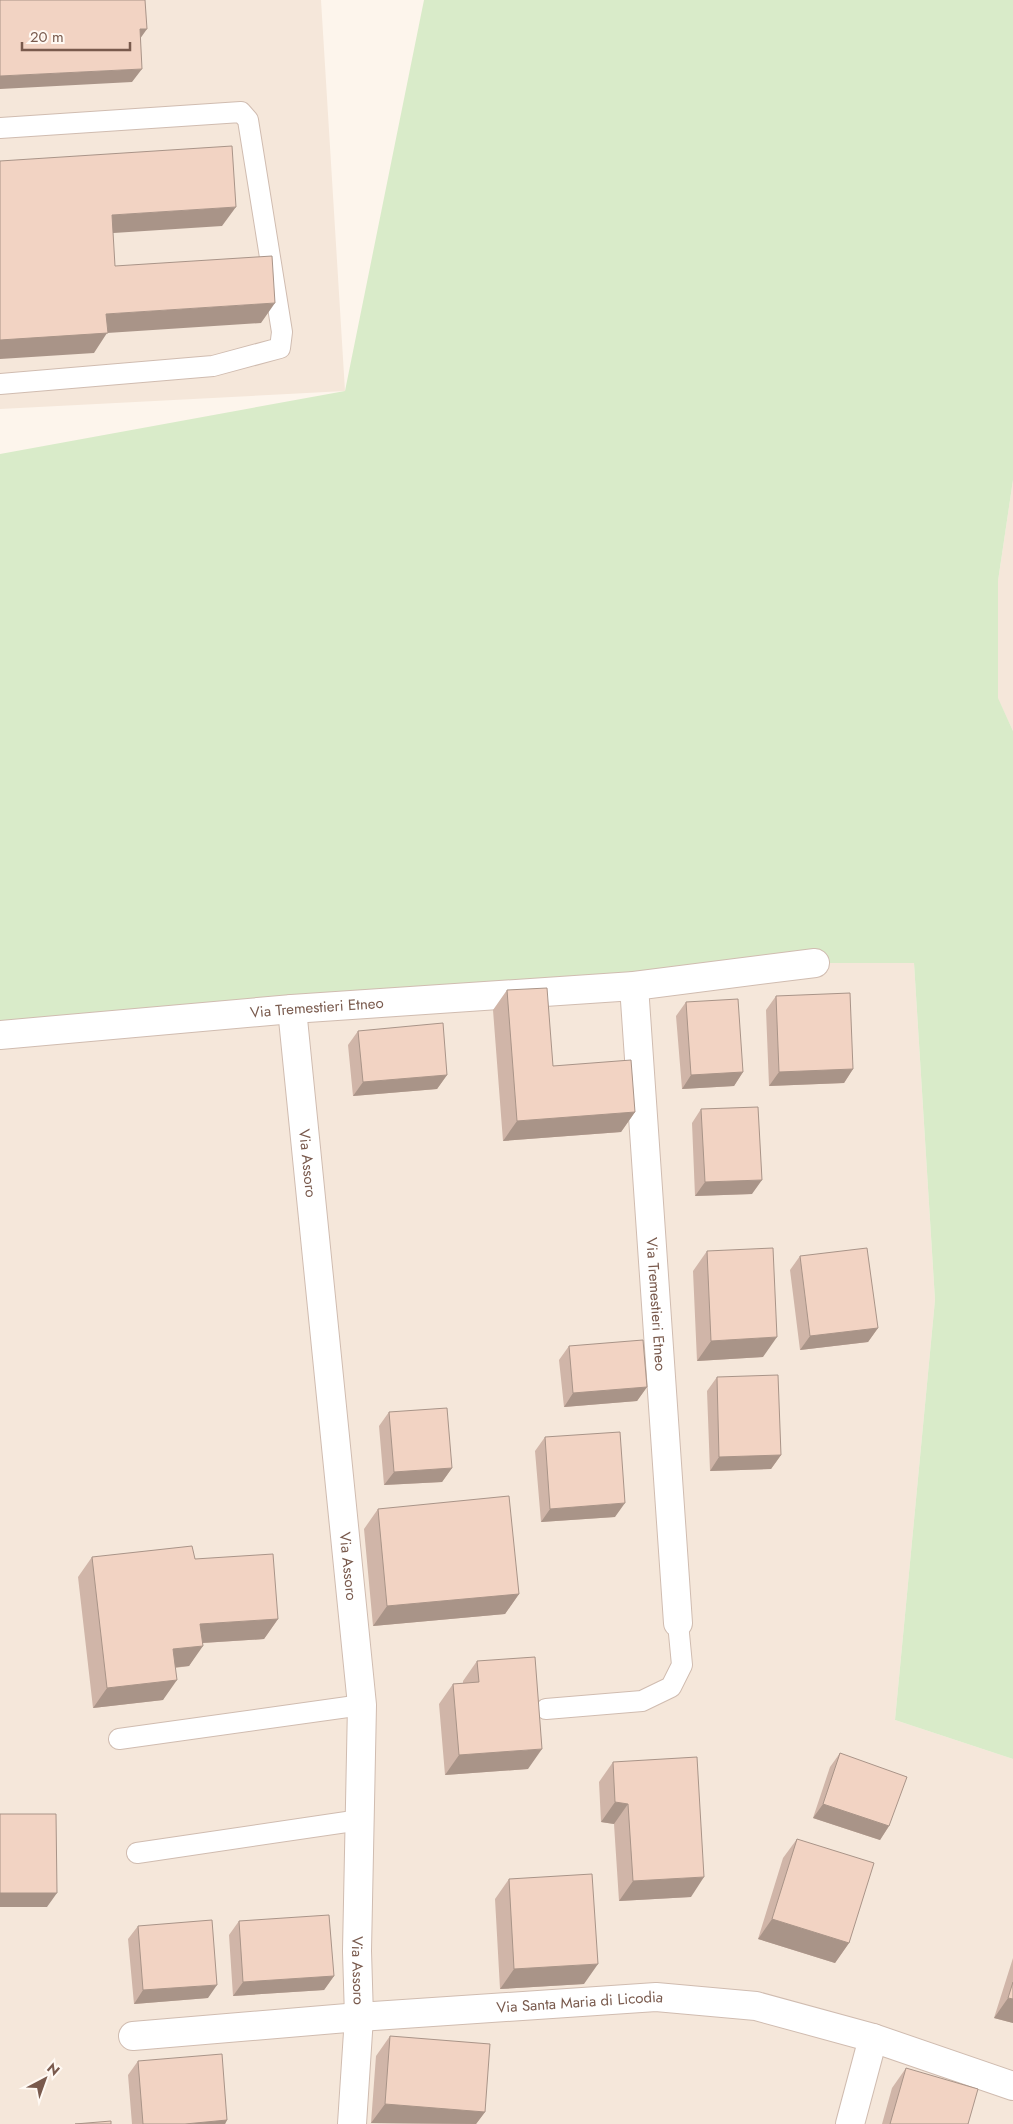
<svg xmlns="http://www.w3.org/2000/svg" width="1013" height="2124" viewBox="0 0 1013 2124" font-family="Jost,sans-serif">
	<rect width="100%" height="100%" fill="#fdf5ec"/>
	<path fill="#f5e7da" d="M0 0H321L345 391 0 409Z
		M1013 480V731L998 699V581Z
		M815 963H914L935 1300 895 1720 1013 1759V2124H0V1035Z"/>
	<path fill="#d9ebc9" d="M424 0H1013V480L998 581V698L1013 731V1759L895 1720 935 1300 914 963H815L0 1035V454L345 391Z"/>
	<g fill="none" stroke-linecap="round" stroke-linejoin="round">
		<g stroke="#d0bcb0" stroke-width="22">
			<path id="service" d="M0 128 241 112 248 120 282 332 280 348 213 366 0 384
				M546 1709 642 1701 671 1687 682 1665 678 1623
				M119 1739 362 1705
				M137 1853 360 1820"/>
		</g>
		<g stroke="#d0bcb0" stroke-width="30">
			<g id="minor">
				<path id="s1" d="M634 986 678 1623"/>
				<path id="s2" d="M292 1009 362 1705 357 1951 359 2017 352 2124"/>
				<path id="s3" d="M0 1035 292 1009 634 986 815 963"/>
				<path id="s4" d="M133 2036 359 2017 656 1997 756 2006 873 2038 1013 2086"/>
				<path d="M850 2124 873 2038"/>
			</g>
		</g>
		<use href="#service" stroke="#fff" stroke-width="20"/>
		<use href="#minor" stroke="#fff" stroke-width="28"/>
	</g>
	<path fill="#d0b5a8" d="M507 990 553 1066 635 1112 621 1132 503 1141 493 1010Z
		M776 996 853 1069 844 1083 769 1086 766 1010Z
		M686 1002 743 1072 734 1086 682 1089 676 1016Z
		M358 1031 447 1075 437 1089 353 1096 348 1045Z
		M701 1109 752 1194 695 1196 692 1123Z
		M707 1251 763 1357 697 1361 693 1271Z
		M800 1256 878 1328 868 1342 800 1350 790 1270Z
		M569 1346 647 1387 637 1401 564 1407 559 1360Z
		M717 1377 781 1455 771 1469 710 1471 707 1391Z
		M389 1412 452 1468 442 1482 384 1485 379 1426Z
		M545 1437 615 1517 541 1522 535 1451Z
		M378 1509 519 1594 505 1614 373 1626 364 1529Z
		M92 1557 195 1559 278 1619 264 1639 203 1643 189 1666 175 1668 163 1700 93 1708 78 1577Z
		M477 1661 528 1769 445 1775 439 1704 453 1684 463 1683V1681Z
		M840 1753 889 1826 880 1840 813 1818 830 1767Z
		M613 1762 691 1897 619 1901 614 1824 601 1822 599 1782Z
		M797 1839 849 1943 835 1963 758 1939 783 1858Z
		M509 1879 584 1984 500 1989 495 1899Z
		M239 1921 334 1976 324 1990 233 1996 229 1935Z
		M138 1926 208 1998 134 2004 128 1939Z
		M1013 1958V2023L994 2018Z
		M390 2036 485 2112 476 2124 371 2123 376 2056Z
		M138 2061 227 2120 225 2124H132L128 2075Z
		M906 2068 968 2124H882L892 2088Z"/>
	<path fill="#a99488" d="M140 29H147L137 43Z
		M142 69 132 82 0 89V76Z
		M236 207 222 226 98 234 112 215Z
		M275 303 261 323 107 333 94 353 0 359V340L106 314Z
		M853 1069 844 1083 769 1086 779 1072Z
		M743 1072 734 1086 682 1089 691 1075Z
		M447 1075 437 1089 353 1096 363 1082Z
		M635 1112 621 1132 503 1141 517 1121Z
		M762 1180 752 1194 695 1196 705 1182Z
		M878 1328 868 1342 800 1350 810 1336Z
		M777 1337 763 1357 697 1361 711 1341Z
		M647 1387 637 1401 564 1407 573 1393Z
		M781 1455 771 1469 710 1471 719 1457Z
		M452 1468 442 1482 384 1485 394 1472Z
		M625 1503 615 1517 541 1522 550 1509Z
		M519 1594 505 1614 373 1626 387 1606Z
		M278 1619 264 1639 186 1644 200 1624Z
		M203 1646 189 1666 159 1669 173 1649Z
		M177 1680 163 1700 93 1708 107 1688Z
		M542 1749 528 1769 445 1775 459 1755Z
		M615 1802 628 1804 614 1824 601 1822Z
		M823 1804 889 1826 880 1840 813 1818Z
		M704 1877 691 1897 619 1901 633 1881Z
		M0 1893H57L47 1907H0Z
		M772 1919 849 1943 835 1963 758 1939Z
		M598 1964 584 1984 500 1989 514 1969Z
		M334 1976 324 1990 233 1996 243 1982Z
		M217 1985 208 1998 134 2004 143 1990Z
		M1008 1998 1013 1999V2023L994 2018Z
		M385 2104 485 2112 476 2124 371 2123Z
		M227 2120 225 2124H185Z"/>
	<path fill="#f2d3c3" stroke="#a99488" d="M0 0H145L147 29H140L142 69 0 76Z
		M232 146 236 207 112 215 115 266 272 256 275 303 106 314 108 333 0 340V161Z
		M547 988 553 1066 631 1060 635 1112 517 1121 507 990Z
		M850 993 853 1069 779 1072 776 996Z
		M738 999 743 1072 691 1075 686 1002Z
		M443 1023 447 1075 363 1082 358 1031Z
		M758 1107 762 1180 705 1182 701 1109Z
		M773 1248 777 1337 711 1341 707 1251Z
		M867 1248 878 1328 810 1336 800 1256Z
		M643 1340 647 1387 573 1393 569 1346Z
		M778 1375 781 1455 719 1457 717 1377Z
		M447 1408 452 1468 394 1472 389 1412Z
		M620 1432 625 1503 550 1509 545 1437Z
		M509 1496 519 1594 387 1606 378 1509Z
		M192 1546 195 1559 273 1554 278 1619 200 1624 203 1646 173 1649 177 1680 107 1688 92 1557Z
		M535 1657 542 1749 459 1755 453 1684 479 1682 477 1661Z
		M840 1753 907 1777 889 1826 823 1804Z
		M697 1757 704 1877 633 1881 628 1804 615 1802 613 1762Z
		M0 1814H56L57 1893H0Z
		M797 1839 874 1863 849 1943 772 1919Z
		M592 1874 598 1964 514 1969 509 1879Z
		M329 1915 334 1976 243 1982 239 1921Z
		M212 1920 217 1985 143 1990 138 1926Z
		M1013 1982V1999L1008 1998Z
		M390 2036 490 2044 485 2112 385 2104Z
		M222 2054 227 2120 185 2124H143L138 2061Z
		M906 2068 978 2089 968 2124H890Z
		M111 2121V2124H75Z"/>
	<g text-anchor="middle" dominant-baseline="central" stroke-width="5" stroke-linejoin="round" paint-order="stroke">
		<g font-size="15" fill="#795a4d" stroke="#fff9f3">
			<text stroke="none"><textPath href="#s3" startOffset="318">Via Tremestieri Etneo</textPath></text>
			<text stroke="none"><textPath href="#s2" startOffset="155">Via Assoro</textPath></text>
			<text stroke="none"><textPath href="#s1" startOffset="319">Via Tremestieri Etneo</textPath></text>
			<text stroke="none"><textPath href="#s2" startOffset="560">Via Assoro</textPath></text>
			<text stroke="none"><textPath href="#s2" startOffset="965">Via Assoro</textPath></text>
			<text stroke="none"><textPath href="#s4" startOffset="448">Via Santa Maria di Licodia</textPath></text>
		</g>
	</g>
	<g transform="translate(45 2079) rotate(41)" stroke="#fff9f3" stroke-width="4" paint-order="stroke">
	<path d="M0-4L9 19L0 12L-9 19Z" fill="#795a4d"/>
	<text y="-8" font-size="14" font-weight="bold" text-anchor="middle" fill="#795a4d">N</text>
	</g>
	<path d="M22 42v8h108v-8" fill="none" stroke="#795a4d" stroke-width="2.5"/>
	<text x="30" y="42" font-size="15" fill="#795a4d" stroke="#fff9f3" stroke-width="4" paint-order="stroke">20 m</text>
</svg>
